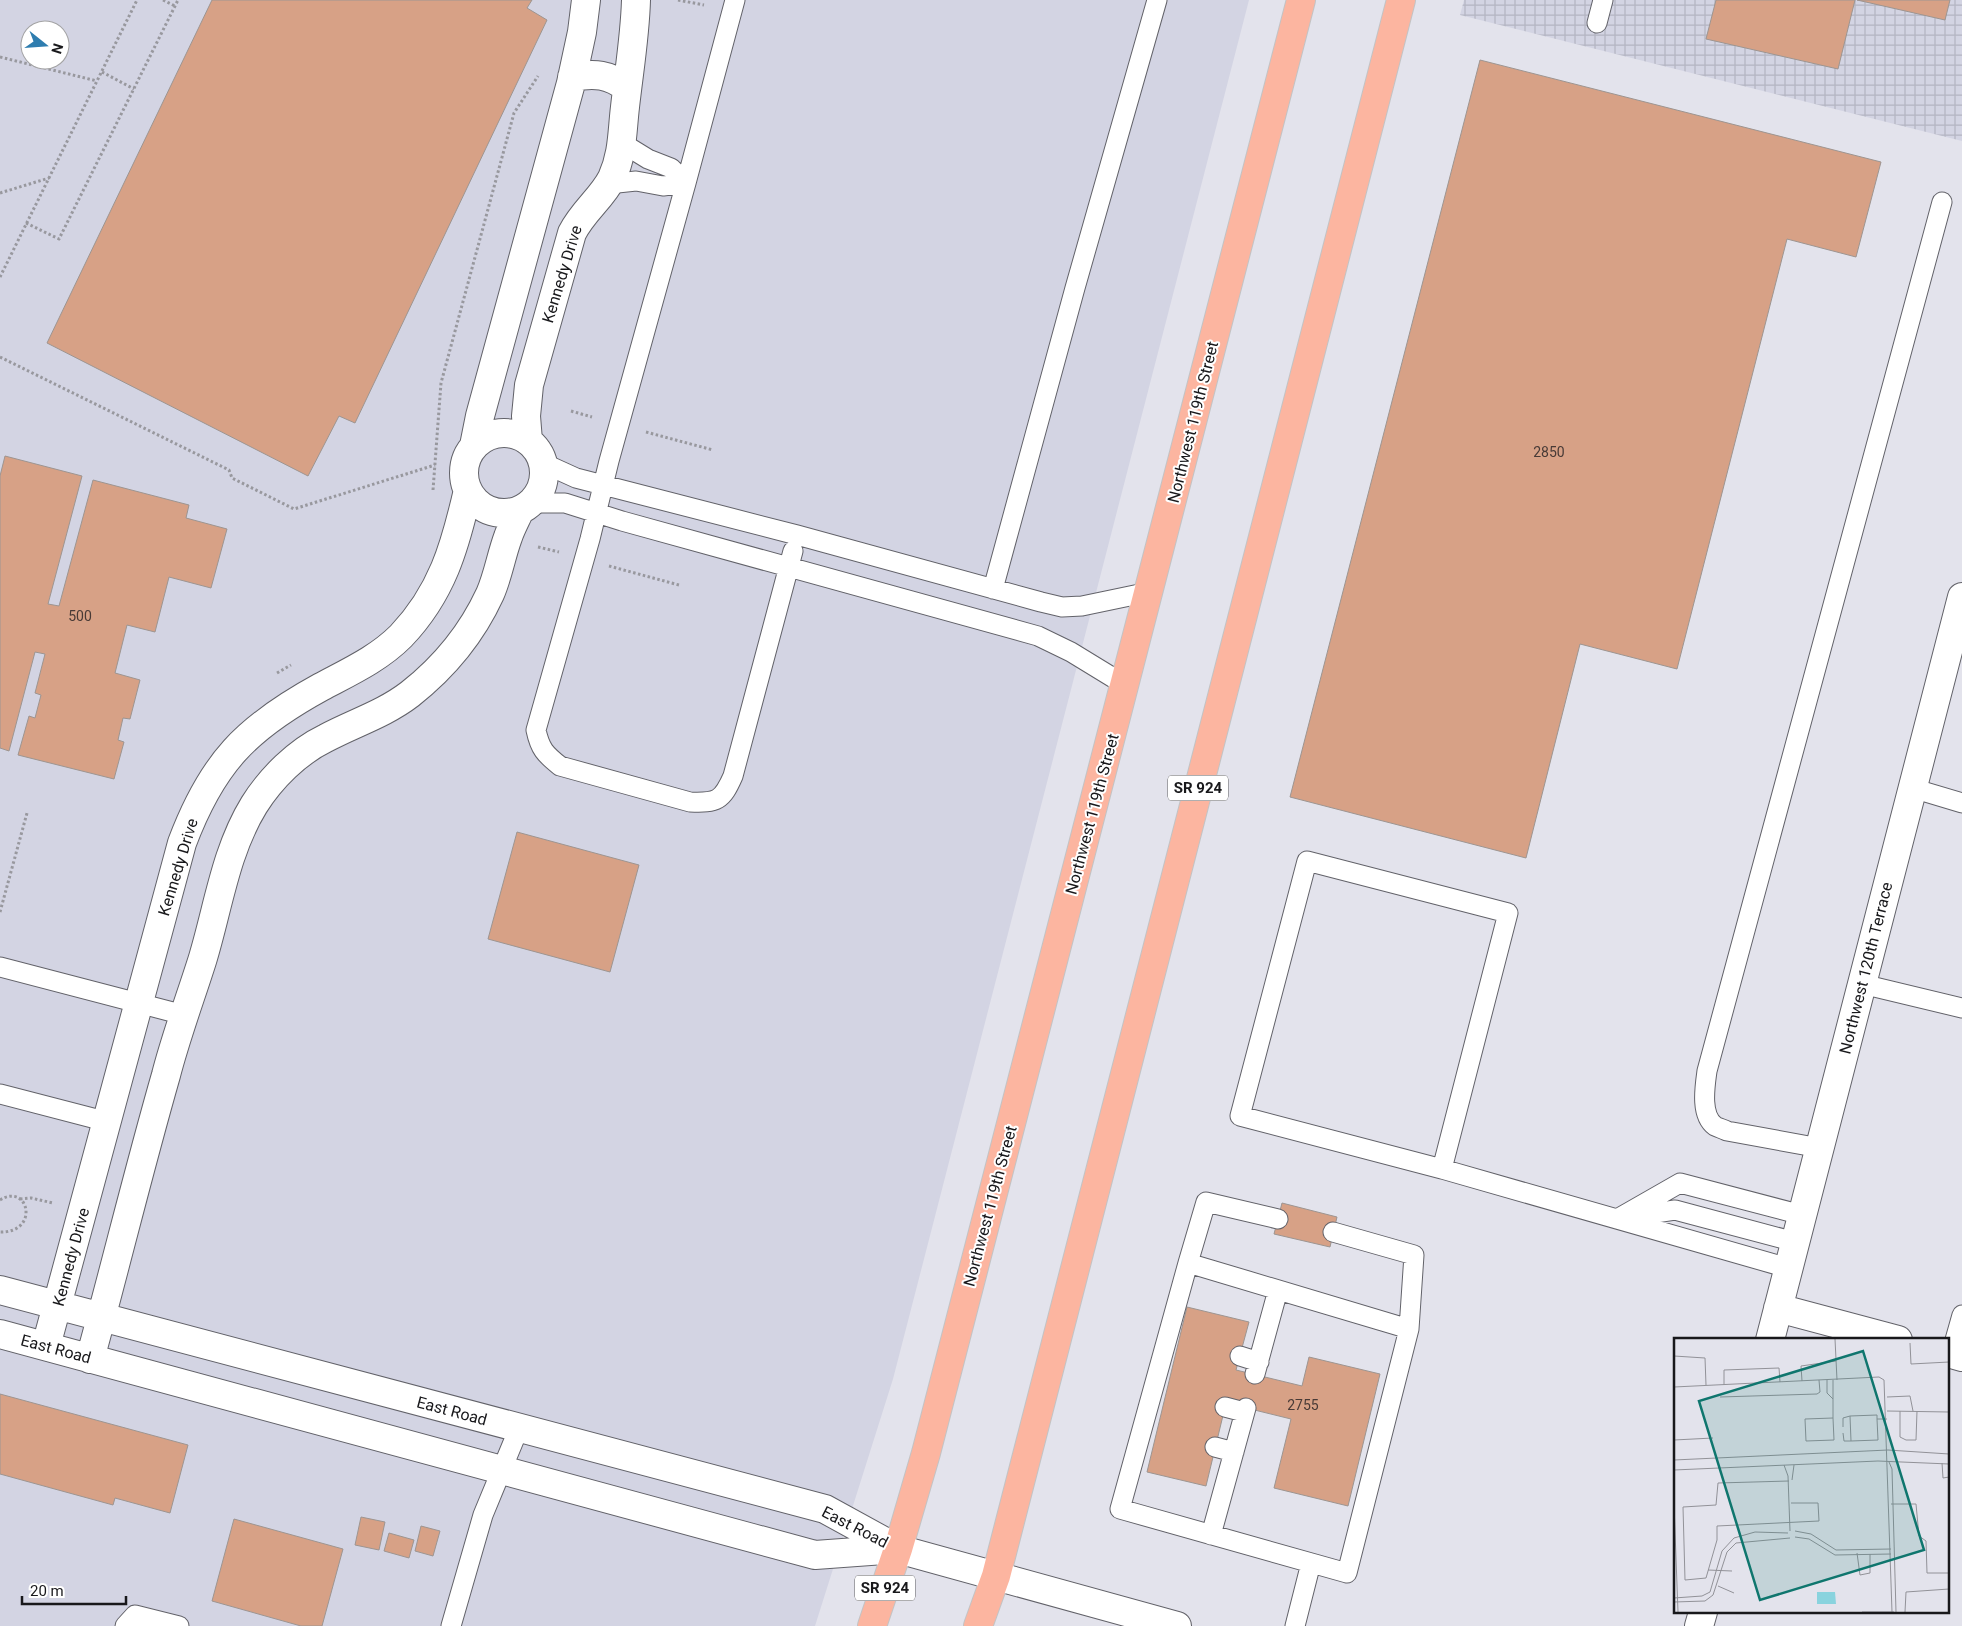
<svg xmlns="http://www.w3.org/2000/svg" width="1962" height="1626" viewBox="0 0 1962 1626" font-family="Roboto,sans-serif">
	<defs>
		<pattern id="industrial-grid" width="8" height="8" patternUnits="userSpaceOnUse" patternTransform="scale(1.25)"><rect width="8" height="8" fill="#d3d4e3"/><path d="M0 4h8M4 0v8" fill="none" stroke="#b4b5c2"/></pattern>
	</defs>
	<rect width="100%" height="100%" fill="#e3e3ec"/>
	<path fill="#d3d4e3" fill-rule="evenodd" d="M0 0H1249L893 1379 815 1626H0ZM30 30H60V60H30Z"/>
	<path fill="url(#industrial-grid)" d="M1464 0H1962V141L1460 15Z"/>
	<path fill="#d7a186" stroke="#9d9591" d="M212 0H532L527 8 547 20 355 423 339 416 308 476 47 343Z
		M1716 0H1855L1838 69 1706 39Z
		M1857 0H1950L1945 20Z
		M1480 60 1881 162 1856 257 1787 239 1677 669 1580 644 1526 858 1290 797Z
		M5 456 82 476 48 604 59 606 93 480 189 505 186 518 227 529 211 588 169 577 155 632 127 625 115 673 140 680 130 719 123 718 118 740 124 742 114 779 18 755 29 716 35 718 41 695 35 693 45 654 35 652 9 751 0 748V476Z
		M517 832 639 865 610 972 488 939Z
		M1282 1203 1337 1217 1330 1247 1274 1234Z
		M1187 1307 1249 1322 1236 1370 1302 1386 1309 1357 1380 1374 1348 1506 1274 1488 1291 1419 1226 1403 1206 1486 1147 1472Z
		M0 1394 188 1445 170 1513 115 1498 113 1505 0 1474Z
		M361 1517 385 1522 379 1550 355 1545Z
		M234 1519 343 1549 322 1626H301L212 1601Z
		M421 1526 440 1531 433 1556 415 1551Z
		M389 1533 414 1540 409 1558 384 1551Z"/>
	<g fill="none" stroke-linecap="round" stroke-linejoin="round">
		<g stroke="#626269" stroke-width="21">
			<path id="lane" d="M735 0 686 183 609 461 590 539 536 730C540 749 545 754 560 766L690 802C717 803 722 801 733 776L793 551
				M1597 23 1603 0
				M622 143 648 159 671 168 686 183
				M608 184 636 181 663 186 686 183
				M543 463 576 478 797 535 1041 602 1062 607 1082 606 1149 592
				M531 503H565L622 521 1038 636 1071 652 1125 685
				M993 589 1075 288 1157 0
				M1912 788 1962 803
				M1307 861 1508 913 1442 1169 1240 1116Z
				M0 967 184 1015
				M1862 984 1962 1008
				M0 1094 108 1122
				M1820 1148 1727 1131C1723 1129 1719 1128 1715 1126 1700 1115 1705 1086 1707 1071L1942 202
				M1442 1169 1788 1268
				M1629 1217 1675 1210 1795 1242
				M1617 1219 1680 1183 1802 1215
				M1333 1232 1414 1255 1409 1329
				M1188 1263 1409 1329 1347 1573 1120 1509Z
				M1188 1263 1206 1202 1278 1219
				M1951 1354 1962 1315
				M1240 1356 1259 1362
				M1255 1374 1278 1290
				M1225 1407 1244 1412
				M1215 1447 1234 1452
				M1211 1535 1246 1408
				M125 1626 135 1615 179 1626
				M451 1626 483 1515 519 1428
				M1295 1626 1311 1563"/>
		</g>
		<g stroke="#626269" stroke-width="30">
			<path id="street" d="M572 77C595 73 609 74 627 88
				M464 473a40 40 0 1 1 80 0a40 40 0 1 1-80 0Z
				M528 441 526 416 529 385 572 233C583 211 602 198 612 178 623 154 622 132 625 107 629 71 635 36 636 0
				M474 446 480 416 571 83 582 32 586 0
				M0 1290 825 1509 898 1549 1177 1626
				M1778 1308 1898 1340
				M0 1334 815 1555 898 1549
				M1770 1340 1962 597
				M46 1346 182 843C212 763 246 728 321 687 349 672 378 659 401 636 442 593 455 547 468 490
				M1948 1353 1962 1357
				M90 1359C116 1264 139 1169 166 1075 176 1036 190 999 202 961 218 909 225 852 254 805 271 778 297 752 326 738 354 723 384 714 410 694 443 668 472 633 490 594 498 576 501 556 508 537 511 528 516 519 520 510
				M1699 1626 1703 1612"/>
		</g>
		<g stroke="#c3c3c4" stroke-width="30">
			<path id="highway" d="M872 1626 898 1549 926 1453 1301 0
				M978 1626 996 1576 1401 0"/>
		</g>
		<path stroke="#98989e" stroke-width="3" stroke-dasharray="2.5 2.5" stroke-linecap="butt" d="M163 0 175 6
			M678 0 704 5
			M0 57 97 81
			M102 72 134 89
			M0 193 49 178
			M26 223 59 239 178 0
			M0 277 137 0
			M0 357 229 470 232 478 294 509 435 465
			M571 411 592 417
			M646 432 713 450
			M433 490 441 383 514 113 538 76
			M538 547 559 552
			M609 566 679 585
			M277 673 291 665
			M0 912 27 813
			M20 1199 31 1198 53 1203
			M0 1200C29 1182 40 1233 0 1232"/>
		<use href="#lane" stroke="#fff" stroke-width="19"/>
		<use href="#street" stroke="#fff" stroke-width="28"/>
		<use href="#highway" stroke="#fcb5a0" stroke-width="28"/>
	</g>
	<g text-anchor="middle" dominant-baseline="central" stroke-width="4" stroke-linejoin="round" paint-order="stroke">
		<g font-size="14" fill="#483a36">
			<text x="1549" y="452">2850</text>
			<text x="80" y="616">500</text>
			<text x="1303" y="1405">2755</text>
		</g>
		<g fill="#fff" stroke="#5d5d5f" stroke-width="1">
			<rect x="1168" y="775.5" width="60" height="25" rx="4"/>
			<rect x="855" y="1575.5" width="60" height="25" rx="4"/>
		</g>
		<g font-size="15" font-weight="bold" fill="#18181b">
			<text x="1198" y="788">SR 924</text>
			<text x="885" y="1588">SR 924</text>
		</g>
		<g font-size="16" fill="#18181b" stroke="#fff">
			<text transform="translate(562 274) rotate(-73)">Kennedy Drive</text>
			<text transform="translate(1193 422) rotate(-76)">Northwest 119th Street</text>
			<text transform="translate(1092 814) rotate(-75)">Northwest 119th Street</text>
			<text transform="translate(178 867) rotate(-73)">Kennedy Drive</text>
			<text transform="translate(1866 968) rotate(-76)">Northwest 120th Terrace</text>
			<text transform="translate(990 1206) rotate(-75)">Northwest 119th Street</text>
			<text transform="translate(71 1257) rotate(-75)">Kennedy Drive</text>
			<text transform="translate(56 1349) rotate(15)">East Road</text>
			<text transform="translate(452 1411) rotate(15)">East Road</text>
			<text transform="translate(855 1527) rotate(27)">East Road</text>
		</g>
	</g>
	<g transform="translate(1674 1338)">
		<rect width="275" height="275" fill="#e3e3ec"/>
		<path d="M143 254H161L162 266H143Z" fill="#89d3de"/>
		<path fill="none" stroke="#929298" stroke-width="1" d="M161 1 163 42M236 5 237 26 275 24M0 18 31 20 32 47M153 42V55L159 61M159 42V80M128 43 127 28 162 23M50 47V32L105 30 106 44M0 49 205 39 210 42 218 274M46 59 143 56 146 54 145 42M213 59 236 58 239 73M213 73 275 74M226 73V99L232 102H242L243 73M159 80 160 102 132 103 131 81ZM203 81V77L176 78 177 103 204 102 203 81H213M169 89V80L176 78M169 95 170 103H177M0 102 39 100M0 122 214 112 275 116M215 124 218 131 222 274M268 125 269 140 275 139M110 127 114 138 116 193M0 132 204 123 275 126M118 142 120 127M115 143 44 145 42 167 9 169 11 242 32 240 43 202V188L145 183 144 165H117M0 166 4 274M217 166H242L245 198 252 203 253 235H275M121 193 137 196 162 212 217 211M121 199 135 201 161 217 217 216M183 215 186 237 196 235V216M34 232 58 233M44 248 60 255M0 260 28 258 36 254 48 213 60 200 81 194 114 195M0 264 31 263 39 257 53 214 62 205 116 200M188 274H220M231 274 232 254 275 251"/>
		<path fill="#0f766e" fill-opacity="0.15" stroke="#0f766e" stroke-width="2.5" d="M189 13 250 212 86 262 25 63Z"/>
		<rect width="275" height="275" fill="none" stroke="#18181b" stroke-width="2.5"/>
	</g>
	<g transform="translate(45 45) rotate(107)"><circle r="24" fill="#ffffff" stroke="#a3a3a4"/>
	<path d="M0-4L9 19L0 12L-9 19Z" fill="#2e7daf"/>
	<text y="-8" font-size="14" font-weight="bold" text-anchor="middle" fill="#18181b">N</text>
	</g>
	<path d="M22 1596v8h104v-8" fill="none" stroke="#18181b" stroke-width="2.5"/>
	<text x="30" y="1596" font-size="15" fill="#18181b" stroke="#ffffff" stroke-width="4" paint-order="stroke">20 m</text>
</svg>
